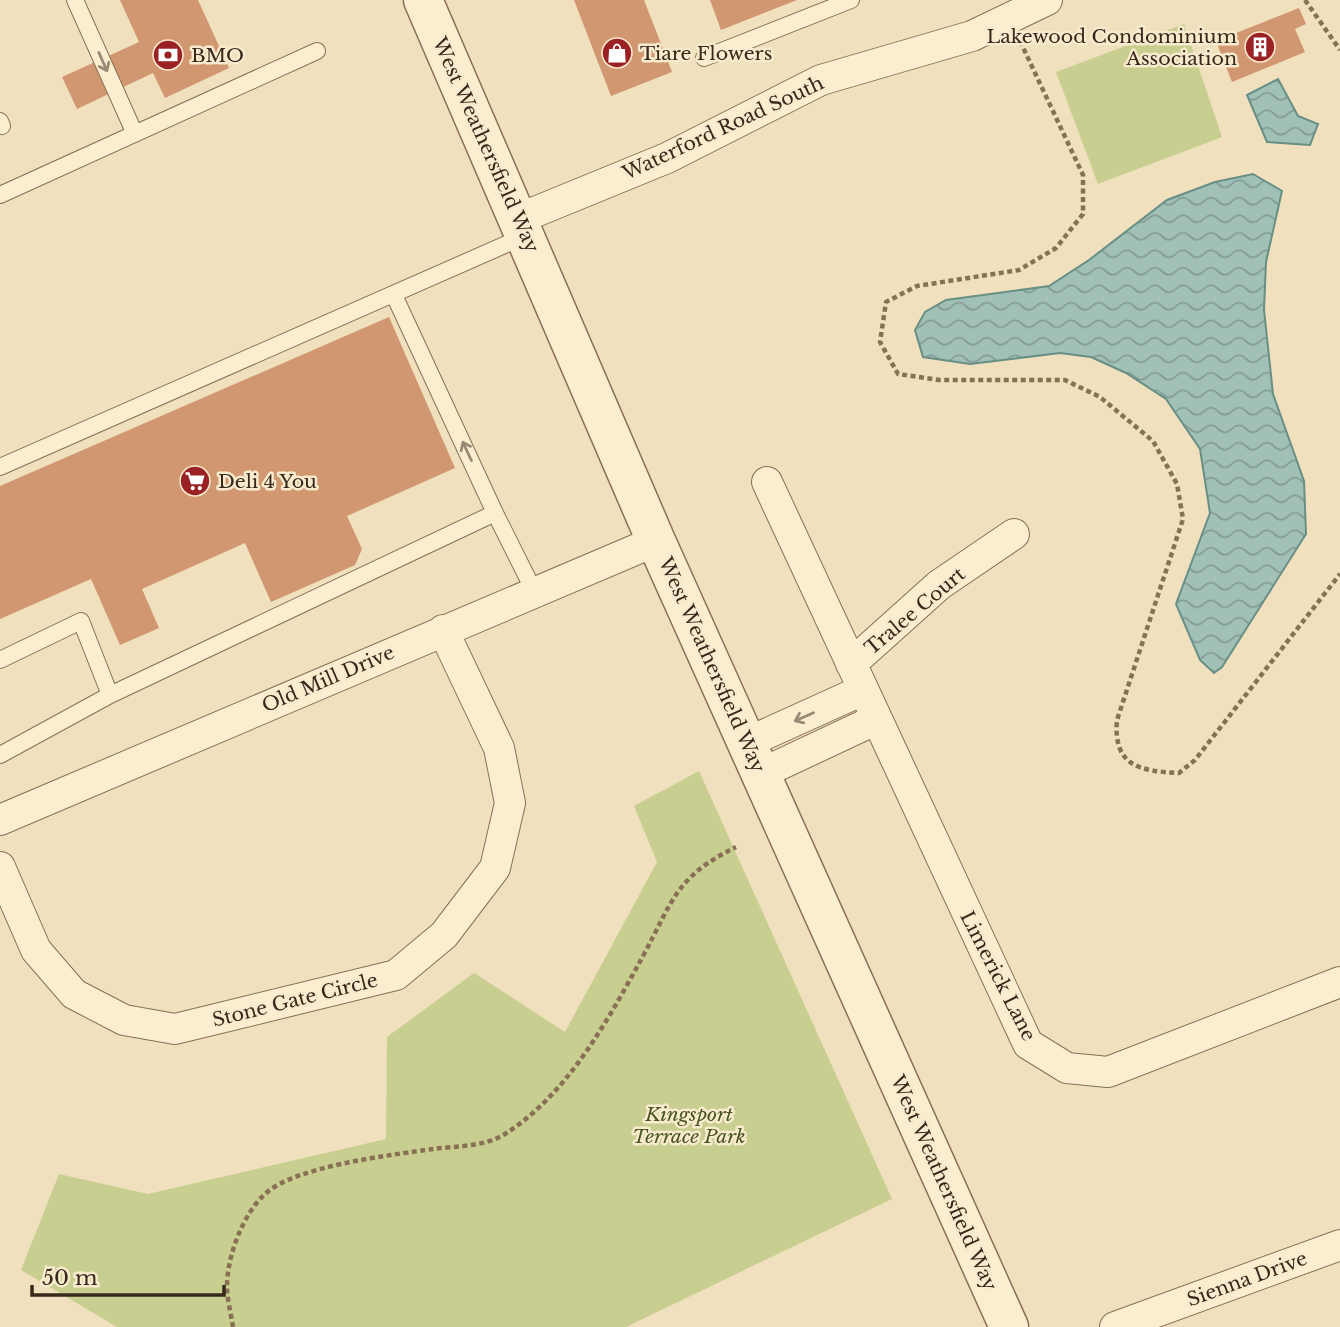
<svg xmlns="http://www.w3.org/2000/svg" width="1340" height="1327" viewBox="0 0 1340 1327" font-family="'Libre Baskerville',serif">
	<defs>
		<pattern id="water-waves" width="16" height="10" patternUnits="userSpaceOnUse" patternTransform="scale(1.75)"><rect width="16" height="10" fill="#a1c1b7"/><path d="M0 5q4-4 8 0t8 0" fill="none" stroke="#849d94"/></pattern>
	</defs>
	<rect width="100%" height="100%" fill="#f0e0bd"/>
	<path fill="#c8ce90" d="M1184 24 1222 137 1098 184 1056 72Z
		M699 771 892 1199 626 1327H117L21 1270 59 1174 148 1194 386 1139 387 1037 474 973 565 1032 657 862 634 806Z"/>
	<path fill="url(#water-waves)" stroke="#688f85" stroke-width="2" d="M1278 79 1298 116 1318 124 1310 145 1267 142 1247 95Z
		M1253 174 1282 191 1266 262 1264 310 1273 394 1304 481 1306 534 1222 667 1214 673 1200 660 1176 604 1210 513 1200 449 1166 399 1126 373 1091 357 1060 353 970 364 923 357 915 330 925 312 946 300 1049 286 1089 260 1167 200 1215 182Z"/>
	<path fill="#d09770" d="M120 0H198L229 68 165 98 153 73 77 109 62 77 139 42Z
		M574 0H644L672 72 611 96Z
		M710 0H797L721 30Z
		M1299 8 1306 24 1295 29 1305 52 1232 82 1216 41Z
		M389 317 455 468 347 516 362 549 355 565 271 602 245 543 142 589 159 628 120 645 91 579 0 619V486Z"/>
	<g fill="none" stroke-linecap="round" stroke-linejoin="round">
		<g stroke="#887055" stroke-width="18">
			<path id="service" d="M75 0 135 134
				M704 58 851 0
				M0 121 2 126
				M0 195 317 51
				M394 295 495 513
				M0 467 525 236
				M0 660 81 621 110 695
				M0 755 110 695 495 513 534 591"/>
		</g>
		<g stroke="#887055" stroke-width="32">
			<path id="minor" d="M518 219 667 158 821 80 972 36 1047 0
				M767 482 1028 1044 1067 1068 1108 1072 1340 982
				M851 664 939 585 1014 534
				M746 743 863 690
				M760 774 875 720
				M0 820 656 541
				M0 867 36 950 74 994 124 1020 175 1029 396 975 444 935 495 868 510 803 499 748 443 630
				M1115 1327 1340 1245"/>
		</g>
		<g stroke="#887055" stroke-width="41">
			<path id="tertiary" d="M423 0 656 541 1009 1327"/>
		</g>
		<path stroke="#887055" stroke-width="4.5" stroke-dasharray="5 3.5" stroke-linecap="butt" d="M1305 0 1340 50
			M1020 41 1083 175V214L1056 248 1019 270 917 286 886 302 880 342 898 374 939 380H1065L1100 397 1153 441 1177 484 1183 519 1117 720C1113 766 1139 771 1179 773L1195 760 1340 574
			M233 1327C231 1315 228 1302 227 1290 226 1259 242 1215 265 1194 295 1166 391 1155 433 1149 455 1146 485 1147 505 1134 568 1094 608 1020 643 956 673 901 675 877 736 847"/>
		<use href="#service" stroke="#fbedd0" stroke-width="16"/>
		<use href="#minor" stroke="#fbedd0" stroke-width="30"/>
		<use href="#tertiary" stroke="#fbedd0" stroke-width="38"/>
	</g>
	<defs><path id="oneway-shaft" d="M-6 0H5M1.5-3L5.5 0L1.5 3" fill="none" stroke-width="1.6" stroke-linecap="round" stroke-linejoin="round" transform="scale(1.75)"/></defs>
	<g stroke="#998a76">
		<use href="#oneway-shaft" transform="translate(103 62) rotate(66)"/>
		<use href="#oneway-shaft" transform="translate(467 451) rotate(-115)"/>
		<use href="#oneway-shaft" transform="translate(804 717) rotate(156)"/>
	</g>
	<defs>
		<g id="building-disc" transform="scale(1.575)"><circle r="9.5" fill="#9b2224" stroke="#f7eacd"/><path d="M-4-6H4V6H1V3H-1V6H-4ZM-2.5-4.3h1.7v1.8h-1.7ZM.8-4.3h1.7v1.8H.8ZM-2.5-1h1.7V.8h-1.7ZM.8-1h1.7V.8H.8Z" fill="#fff"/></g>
		<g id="shop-disc" transform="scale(1.575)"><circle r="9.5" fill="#9b2224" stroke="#f7eacd"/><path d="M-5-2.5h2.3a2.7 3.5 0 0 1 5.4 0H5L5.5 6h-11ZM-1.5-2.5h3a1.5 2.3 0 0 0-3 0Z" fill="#fff"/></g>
		<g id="bank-disc" transform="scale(1.575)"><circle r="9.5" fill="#9b2224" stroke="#f7eacd"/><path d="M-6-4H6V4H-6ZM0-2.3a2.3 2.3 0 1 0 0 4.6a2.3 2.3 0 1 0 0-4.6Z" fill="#fff"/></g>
		<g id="supermarket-disc" transform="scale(1.575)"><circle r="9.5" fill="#9b2224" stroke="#f7eacd"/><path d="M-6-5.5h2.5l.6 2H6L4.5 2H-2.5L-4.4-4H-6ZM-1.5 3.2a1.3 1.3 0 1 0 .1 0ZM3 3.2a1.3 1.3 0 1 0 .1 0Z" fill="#fff"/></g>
	</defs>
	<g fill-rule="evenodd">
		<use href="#building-disc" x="1260" y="47"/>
		<use href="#shop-disc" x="617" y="53"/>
		<use href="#bank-disc" x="168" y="55"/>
		<use href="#supermarket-disc" x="195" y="481"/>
	</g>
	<g text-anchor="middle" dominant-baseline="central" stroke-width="5" stroke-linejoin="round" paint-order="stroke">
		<g font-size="19" fill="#37281b" stroke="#f7eacd" text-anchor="start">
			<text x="1237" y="36" text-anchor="end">Lakewood Condominium<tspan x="1237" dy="22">Association</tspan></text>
			<text x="640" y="53">Tiare Flowers</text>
			<text x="191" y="55">BMO</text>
			<text x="218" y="481">Deli 4 You</text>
		</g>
		<g font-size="19" fill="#37281b" stroke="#f7eacd">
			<text transform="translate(723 128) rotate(-25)">Waterford Road South</text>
			<text transform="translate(486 145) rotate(66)">West Weathersfield Way</text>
			<text transform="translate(915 611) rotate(-40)">Tralee Court</text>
			<text transform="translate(712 665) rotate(66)">West Weathersfield Way</text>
			<text transform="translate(328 679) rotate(-23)">Old Mill Drive</text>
			<text transform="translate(998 976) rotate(63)">Limerick Lane</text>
			<text transform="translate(295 1000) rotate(-14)">Stone Gate Circle</text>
			<text transform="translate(944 1183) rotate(66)">West Weathersfield Way</text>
			<text transform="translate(1247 1279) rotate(-20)">Sienna Drive</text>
		</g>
		<g font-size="19" font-style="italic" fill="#485420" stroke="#f7eacd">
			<text x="689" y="1114">Kingsport<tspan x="689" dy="22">Terrace Park</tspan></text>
		</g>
	</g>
	<path d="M32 1285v10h192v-10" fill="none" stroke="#37281b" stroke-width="3.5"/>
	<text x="42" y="1285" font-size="21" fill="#37281b" stroke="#f7eacd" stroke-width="5" paint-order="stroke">50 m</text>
</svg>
